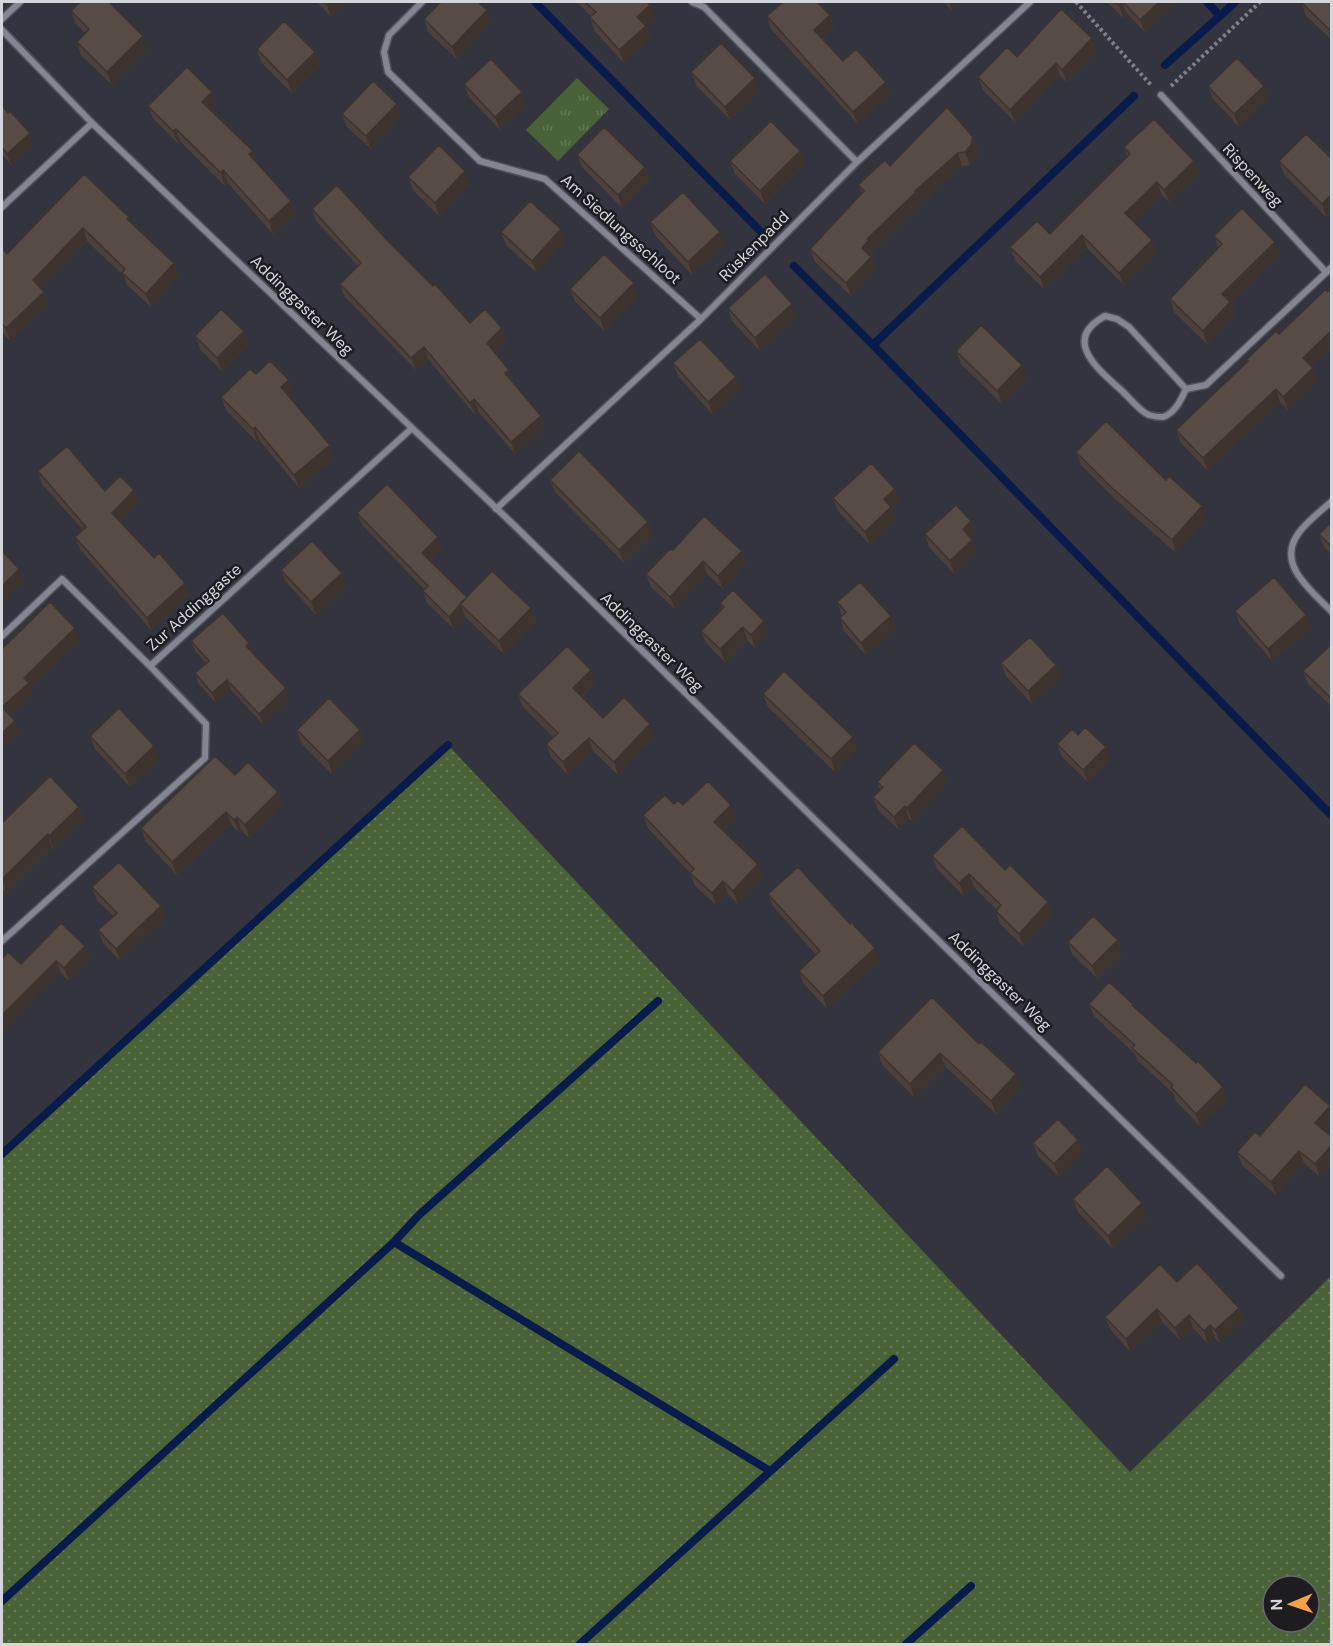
<svg xmlns="http://www.w3.org/2000/svg" width="1333" height="1646" viewBox="0 0 1333 1646" font-family="'DM Sans',sans-serif">
	<defs>
		<pattern id="grass-dots" width="8" height="8" patternUnits="userSpaceOnUse" patternTransform="scale(1.5)"><rect width="8" height="8" fill="#4a6238"/><path d="M2 2h.1M6 6h.1" fill="none" stroke="#637854" stroke-width="1.8" stroke-linecap="round"/></pattern>
		<pattern id="park-tufts" width="24" height="20" patternUnits="userSpaceOnUse" patternTransform="scale(1.5)"><rect width="24" height="20" fill="#4a6238"/><path d="M3 7l-1-3M5 7V3M7 7l1-3M15 17l-1-3M17 17v-4M19 17l1-3" fill="none" stroke="#637854"/></pattern>
	</defs>
	<rect width="100%" height="100%" fill="#34343f"/>
	<path fill="url(#grass-dots)" fill-rule="evenodd" d="M448 745 1130 1472 1331 1276V1644H2V1157ZM1273 1586H1309V1622H1273Z"/>
	<path fill="url(#park-tufts)" d="M577 78 609 109 558 161 526 130Z"/>
	<g fill="none" stroke-linecap="round" stroke-linejoin="round">
		<path stroke="#081b4a" stroke-width="8" d="M535 2 763 234
			M1220 16 1235 2
			M1165 65 1220 16 1207 2
			M794 266 873 345 1332 816
			M873 345 1134 96
			M2 1154 448 745
			M394 1242 419 1215 658 1001
			M2 1601 394 1242 770 1471
			M580 1644 894 1359
			M906 1644 971 1586"/>
		<g stroke="#505058" stroke-width="9">
			<path id="minor" d="M422 2 389 35 384 52 388 72 480 161 545 179 701 319
				M692 2 704 7 857 162
				M2 19 20 2
				M2 30 92 123 517 528 1281 1276
				M1161 95 1326 272
				M2 207 92 123
				M1186 389 1129 327 1117 319 1105 316C1061 340 1098 369 1121 390 1129 397 1139 411 1149 415 1152 416 1160 417 1163 417 1175 413 1181 400 1186 389L1206 385 1332 267
				M1332 501C1321 511 1306 522 1298 534 1276 565 1312 591 1332 612
				M496 509 701 319 857 162 1030 2
				M2 636 62 579 150 666
				M2 941 205 758 206 724 150 666 411 429"/>
		</g>
		<path stroke="#808089" stroke-width="4" stroke-dasharray="3 3" stroke-linecap="butt" d="M1076 2 1151 85
			M1171 86 1260 2"/>
		<use href="#minor" stroke="#858592" stroke-width="6"/>
	</g>
	<path fill="#4b403b" d="M317 2H347L331 17Z
		M577 2H647L655 18 646 26 650 39 624 63 594 30 590 17 591 16Z
		M780 2H817L830 15 834 28 823 39 843 61 891 95 858 124 771 29 767 16 781 3Z
		M944 2H960L952 10Z
		M1107 2H1177L1145 32 1127 14 1123 18Z
		M1332 2V40L1306 16 1302 3Z
		M71 11 147 49 112 85 81 55 77 42 85 33 76 24Z
		M424 19 491 23 457 59 428 32Z
		M257 49 315 52 320 65 292 93 261 62Z
		M1097 51 1067 82 1060 76 1015 122 983 90 978 77 1017 57Z
		M691 72 760 91 730 120 696 85Z
		M464 84 522 92 527 105 500 130 469 97Z
		M1208 86 1268 98 1239 127 1213 99Z
		M212 92 216 105 211 111 291 201 296 214 273 234 228 183 225 186 180 141 178 144 153 118 148 106Z
		M2 106 34 144 11 165 2 154Z
		M342 114 401 117 371 149 347 127Z
		M973 137 978 150 976 158 970 165 962 166 920 204V205L873 251 874 253 871 256 876 270 851 296 815 262 810 249 862 194 858 185 890 166Z
		M1124 147 1194 161 1199 174 1169 202 1162 195 1134 222 1152 240 1157 253 1124 285 1087 248 1044 289 1015 260 1010 247 1050 234 1127 157Z
		M800 151 805 164 765 204 735 174 730 161Z
		M577 155 645 167 650 180 622 208 582 167Z
		M1332 159V212L1326 217 1284 174 1279 161Z
		M84 174 131 223 179 276 151 307 127 285 124 276 87 241 41 289 44 292 48 305 10 341 2 332V248L7 254Z
		M408 177 470 184 439 216 413 190Z
		M312 209 386 239 470 323 502 328 507 340 494 352 509 370 514 382 513 383 541 416 545 428 515 454 479 412 475 415 428 359 416 370 344 296 340 284 358 266 316 221Z
		M650 222 725 245 692 275 655 235Z
		M561 229 565 242 537 273 506 245 501 232Z
		M1214 236 1280 255 1231 303 1235 315 1207 344 1174 312 1170 299 1219 248Z
		M570 289 639 296 604 331 575 301Z
		M1332 289V347L1311 367 1318 381 1288 410 1280 402 1208 471 1181 443 1176 430 1248 362 1247 359 1279 334Z
		M728 308 797 317 760 351 732 321Z
		M195 336 249 344 222 371 200 349Z
		M956 351 1027 378 1002 404 961 364Z
		M673 363 736 377 740 390 713 415 678 376Z
		M256 374 289 380 293 393 289 397 334 458 299 488 259 440 257 442 226 410 221 397Z
		M1076 452 1207 519 1176 553 1115 499 1081 465Z
		M38 471 105 491 139 502 120 521 154 558 185 583 190 595 151 630 80 549 75 537 83 530 42 484Z
		M550 480 648 522 652 535 624 563 555 492Z
		M895 489 900 502 892 509 896 520 870 545 838 511 833 498Z
		M357 513 442 549 430 561 467 597 531 608 536 621 504 654 465 617 454 629 427 603 423 591 424 589 362 525Z
		M971 521 976 534 971 538 977 552 954 574 929 547 925 534Z
		M1332 522V555L1324 547 1319 534Z
		M673 550 742 551 746 564 723 589 707 574 675 609 651 587 646 574Z
		M281 570 347 586 316 615 286 582Z
		M837 602 891 616 896 629 866 655 844 631 840 618 842 616Z
		M720 603 769 633 755 648 747 640 725 662 706 643 701 631 722 609Z
		M1235 611 1306 615 1311 628 1272 661 1240 624Z
		M191 641 249 643 253 652 290 698 263 724 231 690 216 703 198 683 195 673 206 663 195 651Z
		M1332 644V707L1308 684 1303 671Z
		M1001 663 1056 665 1061 678 1032 704 1006 676Z
		M595 683 582 697 603 718 655 737 618 775 593 751 568 775 551 757 546 744 553 737 523 707 518 694Z
		M763 694 853 737 857 750 835 772 768 707Z
		M297 730H360L364 743 332 774 301 743Z
		M1078 735 1106 747 1110 760 1088 782 1062 757 1057 744Z
		M90 736 159 759 130 787 95 749Z
		M235 775 278 792 283 805 249 838 241 830 239 833 231 824 177 875 145 841 141 828Z
		M877 782 947 783 912 821 909 819 899 830 878 810 873 797 880 790Z
		M674 804 731 805 736 818 723 830 763 877 738 904 728 894 716 905 695 886 690 873 648 828 643 815Z
		M79 807 84 820 54 849 52 847 6 893 2 888V823Z
		M932 856 1005 870 1048 902 1053 915 1023 946 1000 924 996 911 997 910 974 887 964 896 937 869Z
		M92 887 161 906 166 918 120 961 103 943 98 930 113 916 97 900Z
		M768 894 880 961 827 1009 804 984 799 971 816 955 773 906Z
		M1118 940 1122 953 1097 978 1072 954 1068 942Z
		M85 946 90 959 69 981 61 973 21 964Z
		M932 997 1021 1087 996 1114 945 1066 914 1097 882 1065 878 1052Z
		M1089 1004H1133L1135 1008 1228 1100 1200 1126 1175 1100 1173 1093 1137 1060 1135 1054 1094 1016Z
		M1330 1106 1332 1109V1123L1325 1131 1332 1137V1163L1320 1177 1304 1163 1276 1195 1242 1165 1237 1152 1260 1136Z
		M1078 1140 1083 1152 1059 1177 1038 1156 1033 1143Z
		M1073 1199 1147 1216 1113 1249 1078 1212Z
		M1177 1282 1239 1308 1244 1320 1220 1343 1215 1338 1208 1344 1193 1328 1180 1340 1162 1322 1130 1352 1110 1329 1105 1317Z"/>
	<path fill="#3d3430" d="M330 2H347L331 17 327 5Z
		M949 2H960L952 10Z
		M1122 2 1127 14 1123 18 1119 5Z
		M1159 2H1177L1145 32 1140 20Z
		M650 5 655 18 646 26 650 39 624 63 619 50 637 17Z
		M487 10 491 23 457 59 452 47Z
		M830 15 834 28 819 43 814 30Z
		M143 36 147 49 112 85 107 72Z
		M1092 38 1097 51 1067 82 1062 70Z
		M315 52 320 65 292 93 287 80Z
		M1056 63 1060 76 1015 122 1010 110Z
		M755 78 760 91 730 120 725 107Z
		M886 82 891 95 858 124 853 112Z
		M1264 86 1268 98 1239 127 1234 114Z
		M212 92 216 105 207 115 202 102Z
		M522 92 527 105 500 130 495 117Z
		M397 104 401 117 371 149 366 136Z
		M176 129 180 141 178 144 173 131Z
		M30 133 34 144 11 165 7 154Z
		M973 137 978 150 976 158 970 165 965 152Z
		M253 151 257 163 249 154Z
		M800 151 805 164 765 204 760 191Z
		M958 153 962 166 920 204V205L873 251 874 253 866 261 862 248 867 239 915 191Z
		M1194 161 1199 174 1169 202 1164 190Z
		M645 167 650 180 622 208 618 195Z
		M223 170 228 183 225 186 221 173Z
		M465 171 470 184 439 216 435 203Z
		M1157 182 1162 195 1130 226 1125 213Z
		M1332 194V212L1326 217 1322 204Z
		M291 201 296 214 273 234 269 221Z
		M83 228 87 241 37 293 33 280Z
		M561 229 565 242 537 273 532 261Z
		M720 232 725 245 692 275 688 262Z
		M1082 235 1087 248 1044 289 1040 277Z
		M1152 240 1157 253 1124 285 1119 273Z
		M1275 242 1280 255 1231 303 1235 315 1207 344 1203 331 1222 294Z
		M871 257 876 270 851 296 846 283Z
		M174 263 179 276 151 307 146 294Z
		M634 283 639 296 604 331 600 318Z
		M44 292 48 305 10 341 6 328Z
		M792 304 797 317 760 351 755 338Z
		M502 328 507 340 491 355 487 343Z
		M1332 330V347L1307 371 1303 358Z
		M244 331 249 344 222 371 217 358Z
		M424 347 428 359 416 370 411 358Z
		M1022 365 1027 378 1002 404 997 391Z
		M1313 368 1318 381 1288 410 1283 397Z
		M509 370 514 382 509 386 505 373Z
		M736 377 740 390 713 415 708 402Z
		M289 380 293 393 286 400 281 387Z
		M1276 389 1280 402 1208 471 1203 458Z
		M474 399 479 412 475 415 470 403Z
		M541 416 545 428 515 454 511 442Z
		M255 427 259 440 257 442 253 429Z
		M330 445 334 458 299 488 294 475Z
		M895 489 900 502 892 509 896 520 870 545 865 532 884 499Z
		M134 490 139 502 117 525 112 513Z
		M1202 506 1207 519 1176 553 1172 540Z
		M971 521 976 534 967 542 963 529Z
		M648 522 652 535 624 563 619 550Z
		M438 537 442 549 426 565 422 553Z
		M972 540 977 552 954 574 950 561Z
		M742 551 746 564 723 589 718 576Z
		M703 561 707 574 675 609 670 597Z
		M19 569 24 582 2 603V586Z
		M342 573 347 586 316 615 311 602Z
		M185 583 190 595 151 630 147 618Z
		M461 605 465 617 454 629 449 617Z
		M531 608 536 621 504 654 499 641Z
		M1306 615 1311 628 1272 661 1268 649Z
		M891 616 896 629 866 655 861 643Z
		M764 621 769 633 755 648 751 635Z
		M743 627 747 640 725 662 720 649Z
		M75 628 80 641 31 688 33 695 7 719 2 707 24 678Z
		M249 643 253 652 246 646Z
		M1056 665 1061 678 1032 704 1028 691Z
		M591 670 595 683 578 700 573 688Z
		M227 680 231 690 216 703 212 693Z
		M286 688 290 698 263 724 259 714Z
		M15 721 20 733 2 749V733Z
		M650 724 655 737 618 775 614 762Z
		M360 730 364 743 332 774 328 761Z
		M853 737 857 750 835 772 831 759Z
		M589 738 593 751 568 775 563 762Z
		M154 746 159 759 130 787 125 774Z
		M1106 747 1110 760 1088 782 1083 770Z
		M943 770 947 783 912 821 907 808Z
		M278 792 283 805 249 838 245 825Z
		M731 805 736 818 718 834 714 822Z
		M905 806 909 819 899 830 894 817Z
		M79 807 84 820 54 849 49 836Z
		M226 812 231 824 177 875 172 862Z
		M237 817 241 830 239 833 234 820Z
		M48 834 52 847 6 893 2 879Z
		M758 864 763 877 738 904 733 891Z
		M969 874 974 887 964 896 959 883Z
		M723 881 728 894 716 905 712 893Z
		M1048 902 1053 915 1023 946 1019 934Z
		M161 906 166 918 120 961 116 949Z
		M1118 940 1122 953 1097 978 1092 966Z
		M85 946 90 959 69 981 64 968Z
		M875 948 880 961 827 1009 823 996Z
		M56 961 61 973 2 1033V1015Z
		M940 1053 945 1066 914 1097 910 1084Z
		M1016 1074 1021 1087 996 1114 991 1101Z
		M1223 1087 1228 1100 1200 1126 1196 1114Z
		M1330 1106 1332 1109V1123L1320 1136 1315 1123Z
		M1078 1140 1083 1152 1059 1177 1054 1164Z
		M1332 1145V1163L1320 1177 1315 1164Z
		M1299 1151 1304 1163 1276 1195 1271 1182Z
		M1142 1203 1147 1216 1113 1249 1108 1236Z
		M1239 1308 1244 1320 1220 1343 1215 1330Z
		M1157 1309 1162 1322 1130 1352 1126 1339Z
		M1189 1315 1193 1328 1180 1340 1175 1328Z
		M1210 1325 1215 1338 1208 1344 1204 1331Z"/>
	<path fill="#574b45" stroke="#3d3430" stroke-width="1.5" d="M80 2H109L143 36 107 72 77 42 89 29 71 11Z
		M324 2H330L327 5Z
		M441 2H478L487 10 452 47 424 19Z
		M585 2H647L650 5 637 17 646 26 619 50 590 17 596 12Z
		M783 2H817L830 15 814 30 843 61 856 49 886 82 853 112 767 16Z
		M1115 2H1122L1119 5Z
		M1123 2H1159L1140 20Z
		M1303 2H1332V28L1330 30 1302 3Z
		M1061 9 1092 38 1062 70 1056 63 1010 110 978 77 1007 47 1017 57Z
		M284 21 315 52 287 80 257 49Z
		M721 43 755 78 725 107 691 72Z
		M1237 58 1264 86 1234 114 1208 86Z
		M491 59 522 92 495 117 464 84Z
		M187 67 212 92 202 102 253 151 249 154 291 201 269 221 223 170 221 173 176 129 173 131 148 106Z
		M373 81 397 104 366 136 342 114Z
		M2 106 8 113 10 111 30 133 7 154 2 147Z
		M947 107 973 137 971 145 965 152 958 153 915 191 916 192 867 239 869 240 862 248 871 257 846 283 810 249 864 191 858 185 885 160 890 166Z
		M1154 119 1194 161 1164 190 1157 182 1125 213 1152 240 1119 273 1082 235 1040 277 1010 247 1037 221 1050 234 1130 154 1124 147Z
		M771 121 800 151 760 191 730 161Z
		M604 127 645 167 618 195 577 155Z
		M1306 134 1332 159V194L1322 204 1279 161Z
		M439 145 465 171 435 203 408 177Z
		M84 174 129 217 127 219 174 263 146 294 122 273 125 269 83 228 33 280 44 292 6 328 2 324V248L7 254Z
		M337 185 386 239 433 286 435 284 470 323 485 309 502 328 487 343 509 370 505 373 541 416 511 442 474 399 470 403 424 347 411 358 340 284 361 263 312 209Z
		M683 192 720 232 688 262 650 222Z
		M530 201 561 229 532 261 501 232Z
		M1242 208 1275 242 1222 294 1230 302 1203 331 1170 299 1222 244 1214 236Z
		M604 254 634 283 600 318 570 289Z
		M765 274 792 304 755 338 728 308Z
		M1326 289 1328 292 1332 289V330L1303 358 1313 368 1283 397 1276 389 1203 458 1176 430 1248 361 1247 359 1276 331 1279 334Z
		M221 309 244 331 217 358 195 336Z
		M981 325 1022 365 997 391 956 351Z
		M700 339 736 377 708 402 673 363Z
		M270 361 289 380 281 387 330 445 294 475 255 427 253 429 221 397 250 369 256 374Z
		M1106 421 1166 480 1169 476 1202 506 1172 540 1111 487 1076 452Z
		M67 446 105 491 120 476 134 490 112 513 154 558 159 553 185 583 147 618 75 537 86 527 38 471Z
		M579 451 648 522 619 550 550 480Z
		M871 463 895 489 884 499 891 507 865 532 833 498Z
		M387 484 438 537 422 553 467 597 449 617 423 591 428 586 357 513Z
		M956 505 971 521 963 529 972 540 950 561 925 534Z
		M704 516 742 551 718 576 703 561 670 597 646 574 669 550H673Z
		M1332 522V547L1319 534Z
		M312 541 342 573 311 602 281 570Z
		M2 551 19 569 2 586Z
		M492 571 531 608 499 641 460 604Z
		M1274 577 1306 615 1268 649 1235 611Z
		M860 582 891 616 861 643 840 618 846 612 837 602Z
		M733 590 764 621 751 635 743 627 720 649 701 631 724 607 720 603Z
		M50 602 75 628 24 678 29 683 2 707 15 721 2 733V649Z
		M223 613 249 643 246 646 286 688 259 714 227 680 212 693 195 673 209 661 191 641Z
		M1030 637 1056 665 1028 691 1001 663Z
		M1332 644V699L1303 671Z
		M567 646 591 670 573 688 603 718 624 697 650 724 614 762 589 738 563 762 546 744 558 733 518 694Z
		M784 671 853 737 831 759 763 694Z
		M329 698 360 730 328 761 297 730Z
		M119 708 154 746 125 774 90 736Z
		M1085 727 1106 747 1083 770 1057 744 1072 729 1078 735Z
		M914 743 943 770 907 808 905 806 894 817 873 797 883 787 877 782Z
		M215 756 235 775 248 762 278 792 245 825 237 817 234 820 226 812 172 862 141 828Z
		M50 776 79 807 49 836 48 834 2 879V823Z
		M708 781 731 805 714 822 758 864 733 891 723 881 712 893 690 873 694 869 643 815 665 795 674 804 678 800 683 805Z
		M962 826 1005 870 1010 865 1048 902 1019 934 996 911 1001 905 969 874 959 883 932 856Z
		M119 862 161 906 116 949 98 930 117 913 92 887Z
		M798 867 850 924 851 922 875 948 823 996 799 971 820 951 768 894Z
		M1093 916 1118 940 1092 966 1068 942Z
		M61 923 85 946 64 968 56 961 2 1015V959L8 952 21 964Z
		M1109 982 1133 1004 1132 1005 1196 1063 1198 1061 1223 1087 1196 1114 1171 1087 1173 1085 1132 1048 1135 1045 1089 1004Z
		M932 997 979 1044 981 1042 1016 1074 991 1101 940 1053 910 1084 878 1052Z
		M1305 1084 1330 1106 1315 1123 1332 1137V1145L1315 1164 1299 1151 1271 1182 1237 1152 1255 1132 1260 1136Z
		M1058 1119 1078 1140 1054 1164 1033 1143Z
		M1107 1166 1142 1203 1108 1236 1073 1199Z
		M1197 1263 1239 1308 1215 1330 1210 1325 1204 1331 1189 1315 1175 1328 1157 1309 1126 1339 1105 1317 1160 1264 1177 1282Z"/>
	<g text-anchor="middle" dominant-baseline="central" stroke-width="5" stroke-linejoin="round" paint-order="stroke">
		<g font-size="16" fill="#d5d5dc" stroke="#1c1c21">
			<text transform="translate(1253 175) rotate(47)">Rispenweg</text>
			<text transform="translate(621 229) rotate(42)">Am Siedlungsschloot</text>
			<text transform="translate(754 246) rotate(-45)">Rüskenpadd</text>
			<text transform="translate(302 305) rotate(44)">Addinggaster Weg</text>
			<text transform="translate(194 607) rotate(-42)">Zur Addinggaste</text>
			<text transform="translate(652 642) rotate(44)">Addinggaster Weg</text>
			<text transform="translate(1000 981) rotate(44)">Addinggaster Weg</text>
		</g>
	</g>
	<rect width="1333" height="1646" fill="none" stroke="#d5d5dc" stroke-width="6"/>
	<g transform="translate(1291 1604) rotate(268)"><circle r="28" fill="#1c1c21" stroke="#66666c" stroke-width="1.5"/>
	<path d="M0-4.5L10 22L0 15L-10 22Z" fill="#f5a345"/>
	<text y="-9" font-size="16" font-weight="bold" text-anchor="middle" fill="#d5d5dc">N</text>
	</g>
</svg>
